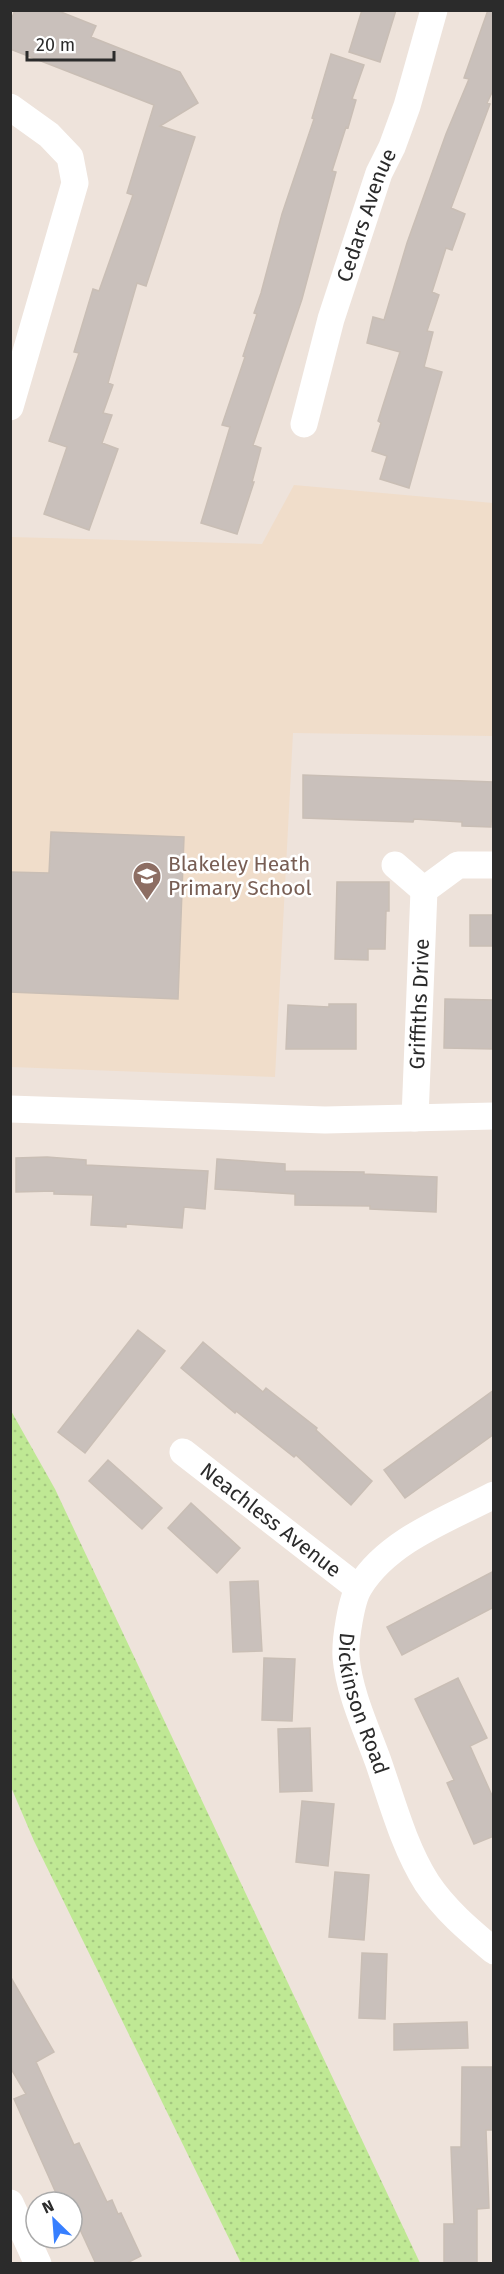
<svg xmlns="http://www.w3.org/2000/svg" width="504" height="2274" viewBox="0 0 504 2274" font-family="'Fira Sans',sans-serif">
	<defs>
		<pattern id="park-dots" width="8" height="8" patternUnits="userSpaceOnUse" patternTransform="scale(1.5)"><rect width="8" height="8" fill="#bfe894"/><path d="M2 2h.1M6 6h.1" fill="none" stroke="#a4c780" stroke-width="1.8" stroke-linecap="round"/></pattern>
	</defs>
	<rect width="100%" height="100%" fill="#eee3db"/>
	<path fill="#f0ddca" d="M294 485 493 503V736L293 733 275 1077 11 1067V537L262 544Z"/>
	<path fill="url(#park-dots)" d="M10 1409 55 1489 420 2263H241L34 1841 11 1787Z"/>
	<path fill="#c9c0bb" stroke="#c9beb5" stroke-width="1.5" d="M15 10H56L96 26 91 37 180 72 198 103 160 126 195 137 146 286 137 283 108 383 113 385 103 413 112 415 102 443 118 449 89 530 44 514 67 447 49 441 79 353 74 352 93 289 99 291 133 195 127 193 154 105 10 49V23Z
		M362 10H396L380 62 349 52Z
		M488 10H494V88L487 103 490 104 451 208 465 214 452 250 446 248 432 292 439 295 427 331 433 332 424 367 442 372 409 488 380 479 387 456 372 451 381 423 378 421 400 352 367 343 373 317 384 320 407 243 446 134 469 79 464 78Z
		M331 54 364 65 352 99 356 100 348 128 346 127 332 171 336 172 302 299 253 445 261 448 252 482H254L237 534 201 523 230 427 222 425 245 357 243 356 257 314 254 313 261 293 282 214 314 119 312 118Z
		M303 775 493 782 491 827 462 826V822L414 819 413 822 303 818Z
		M51 832 184 837 178 999 10 992V872L49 873Z
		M337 882H389V911H386L385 949H368V960L335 959Z
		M470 915H494V946H470Z
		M445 999 494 1000V1049L444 1048Z
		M329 1004H356V1049H286L288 1005 329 1007Z
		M47 1157 86 1160V1165L208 1171 205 1209 184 1207 182 1228 126 1224V1227L91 1225 93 1195 54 1194V1191L16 1192V1158Z
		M217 1159 285 1164V1171L364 1172V1174L437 1177 436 1212 370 1209V1206L295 1205V1194L215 1189Z
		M138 1330 165 1351 85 1453 58 1432Z
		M203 1342 263 1392 266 1388 317 1428 316 1430 372 1481 351 1505 296 1455 294 1457 236 1411 235 1413 181 1368Z
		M494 1390V1434L405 1498 384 1470Z
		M108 1460 162 1508 142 1529 89 1481Z
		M191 1503 240 1548 217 1573 168 1528Z
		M494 1571V1607L402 1655 387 1627Z
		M258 1581 262 1651 233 1652 230 1582Z
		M264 1658 295 1659 292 1721 262 1720Z
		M458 1678 487 1738 470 1746 494 1800V1836L474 1844 447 1783 454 1780 415 1699Z
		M310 1728 312 1791 280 1792 278 1729Z
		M302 1801 334 1804 328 1866 296 1862Z
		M335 1872 369 1875 364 1940 329 1937Z
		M362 1953 387 1954 385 2019 359 2018Z
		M10 1976 54 2052 36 2062 74 2145 79 2143 107 2202 112 2200 118 2214 121 2213 141 2256 125 2264H96L72 2212V2202H60L14 2099 26 2094 10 2067Z
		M467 2022 468 2048 394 2050V2024Z
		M462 2067H494V2130H486L489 2208 477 2209V2264H444V2224H454L451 2147H461Z"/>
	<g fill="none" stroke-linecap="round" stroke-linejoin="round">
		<g stroke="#fff" stroke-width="27">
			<path d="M10 107 49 135 70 157 75 183 10 407"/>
			<path id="s1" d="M304 424 331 319 379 173 392 147 407 106 434 10"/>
			<path d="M395 865 424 890"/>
			<path d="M10 1109 325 1120 494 1116"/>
			<path id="s2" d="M415 1118 424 890 458 865H494"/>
			<path id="s3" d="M183 1452 358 1588"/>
			<path id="s4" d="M494 1495C448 1519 389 1540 360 1586 351 1599 345 1641 346 1657 349 1692 366 1728 378 1761 392 1801 404 1847 427 1883 445 1910 469 1930 494 1951"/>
			<path d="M10 2203 38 2264"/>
		</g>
	</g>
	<defs>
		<g id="school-pin" transform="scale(1.5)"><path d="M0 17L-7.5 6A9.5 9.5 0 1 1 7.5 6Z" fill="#8d6e63" stroke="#fff"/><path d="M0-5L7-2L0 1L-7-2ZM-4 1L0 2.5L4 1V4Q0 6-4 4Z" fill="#fff"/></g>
	</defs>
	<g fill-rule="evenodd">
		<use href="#school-pin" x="147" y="876"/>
	</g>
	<g text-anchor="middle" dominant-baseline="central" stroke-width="5" stroke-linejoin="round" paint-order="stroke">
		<g font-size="21" fill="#2b2b2b" stroke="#fff">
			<text stroke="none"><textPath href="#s1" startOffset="218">Cedars Avenue</textPath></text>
			<text stroke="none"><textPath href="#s2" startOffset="114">Griffiths Drive</textPath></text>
			<text stroke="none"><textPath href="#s3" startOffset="111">Neachless Avenue</textPath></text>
			<text stroke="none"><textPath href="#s4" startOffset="286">Dickinson Road</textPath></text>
		</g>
		<g font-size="21" fill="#785e54" stroke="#fff" text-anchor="start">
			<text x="168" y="864">Blakeley Heath<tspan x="168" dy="24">Primary School</tspan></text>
		</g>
	</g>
	<rect width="504" height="2274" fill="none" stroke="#2b2b2b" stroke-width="24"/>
	<g transform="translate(54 2220) rotate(335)"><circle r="28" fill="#ffffff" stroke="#aaaaaa" stroke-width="1.5"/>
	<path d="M0-4.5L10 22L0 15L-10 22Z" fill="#377fff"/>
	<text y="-9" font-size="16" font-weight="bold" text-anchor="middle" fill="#2b2b2b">N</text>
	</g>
	<path d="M27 51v9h87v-9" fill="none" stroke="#2b2b2b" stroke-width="3"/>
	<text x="36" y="51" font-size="18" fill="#2b2b2b" stroke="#ffffff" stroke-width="4.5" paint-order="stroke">20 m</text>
</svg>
